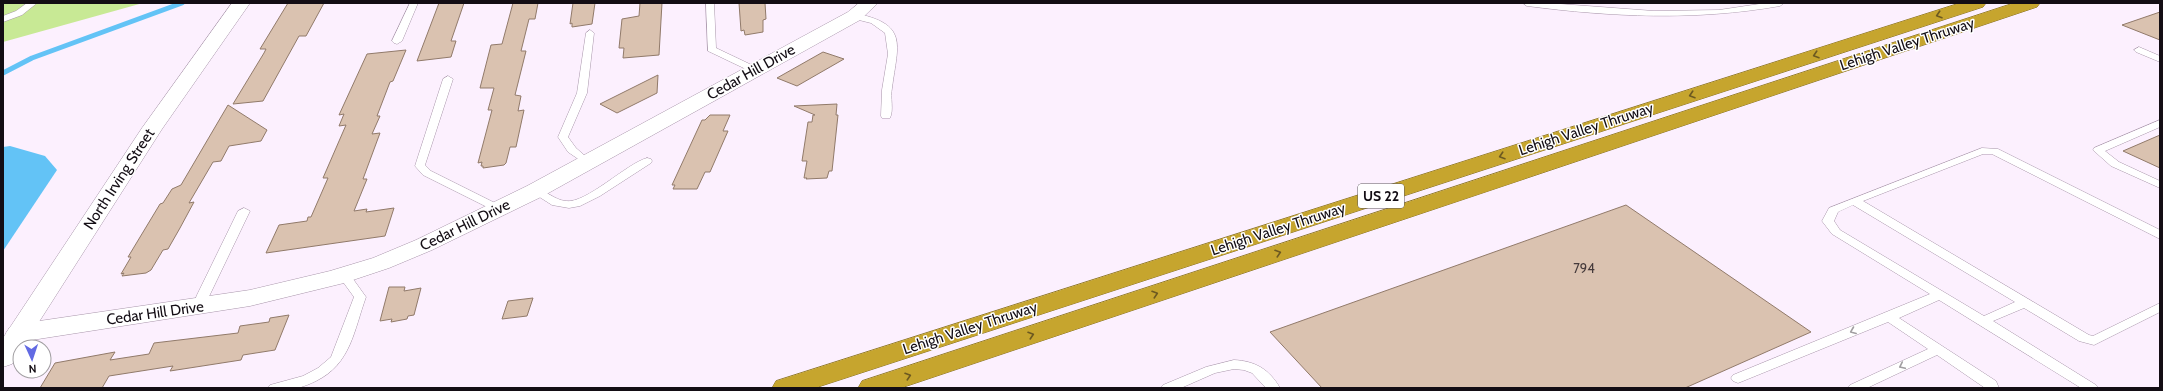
<svg xmlns="http://www.w3.org/2000/svg" width="2163" height="391" viewBox="0 0 2163 391" font-family="Cabin,sans-serif">
	<rect width="100%" height="100%" fill="#fcf0fe"/>
	<path fill="#c8e995" d="M3 3H143L3 42Z"/>
	<path fill="#63c3f6" d="M10 146 45 156 57 170 3 251V147Z"/>
	<g fill="none" stroke-linecap="round" stroke-linejoin="round">
		<path stroke="#63c3f6" stroke-width="5" d="M3 73 32 58 182 3"/>
	</g>
	<path fill="#dac2b0" stroke="#917a6a" d="M288 3H324L306 36H299L263 101 233 104 264 53 266 49H260Z
		M439 3H464L451 41H456L451 57 417 61Z
		M513 3H538L535 19H529L521 51H526L515 95 521 96 518 111 524 110 516 147H510L506 163 504 165 483 168V166H481L482 162 478 163 492 110H488L494 88H480L491 45 502 44Z
		M573 3H595L592 24 572 27V23L570 24Z
		M640 3H662L659 55 623 58 624 48H619L622 19 639 16Z
		M739 3H765L766 19 763 20V32L745 35 744 30 741 31Z
		M2160 12V40L2122 25Z
		M406 50 393 81 390 82 377 116H380L372 134 380 133 363 179H367L354 211 367 209 366 212 394 208 385 236 266 253 279 225 307 221 308 217H311L328 178H323L346 125 339 126 344 114 339 115 367 54Z
		M823 52 844 59 797 86 777 78Z
		M658 75 657 93 617 113 600 104Z
		M837 104 836 115H838L832 171H829L827 178 806 179 807 178H804L807 161H802L808 122H812L813 115H815L794 106Z
		M228 105 267 130 261 141 229 146 221 161 213 162 189 203 194 202 180 228 168 249 163 250 151 270 146 273 122 276 124 273 121 274 131 257H128L160 204 163 203 172 189 181 185Z
		M710 115H730L723 131H728L710 172H705L697 189H673L675 185H672L702 120H705Z
		M2160 135V168L2123 151Z
		M1626 205 1811 332 1685 388H1322L1270 332Z
		M389 287H405L404 291 421 288 414 315 408 316 407 319 391 322 392 319 380 321Z
		M533 298 527 316 502 319 508 301Z
		M289 315 275 350 243 355 241 360 170 371 173 366 109 376 102 388H40L55 363 115 352 110 360 149 354 154 343 238 333 240 326 269 322 270 318Z"/>
	<g fill="none" stroke-linecap="round" stroke-linejoin="round">
		<g stroke="#a996ab" stroke-width="1">
			<path id="lane" d="M27 3H37L22 15 3 22V16L16 11Z
				M410 3H418L402 41 397 44 394 43 392 41Z
				M706 3H714L716 48 758 68 760 70 758 72H752L708 51Z
				M1523 3H1547L1654 11 1719 10 1766 3H1784L1780 6C1695 21 1612 17 1527 6Z
				M854 13C909 24 898 43 892 88 890 97 894 110 890 118H882L881 116 882 90 888 54 885 33 871 23 851 18 850 16Z
				M590 30 594 33 587 93 568 137 576 148 592 162 587 165 568 152 558 137 577 93 586 33Z
				M2139 47 2160 56V62L2136 52 2134 50Z
				M448 76 453 79 425 165 431 171 503 207 505 209 503 211H495L423 175 415 166 443 79Z
				M2160 120V127L2105 151 2119 162 2160 181V188L2111 166 2093 150 2094 148Z
				M1982 148 1998 149 2160 230V239L1992 154H1983L1863 201 2089 335 2093 336 2160 303V312L2094 345 2079 341 2024 308 1993 321 2096 385 2098 388H2081L1939 300 1899 318 1996 381 1999 388H1985L1937 355 1867 388H1848L1850 385 1928 349 1888 322 1743 381 1738 383 1733 381 1731 378 1733 375 1930 294 1832 234 1822 221 1829 208ZM1853 205 2015 302 1984 316 1840 230 1834 221 1838 212Z
				M647 158 651 159 652 161 651 163 600 196 580 206 569 208 552 205 530 191 535 188C546 190 554 200 566 201 586 204 627 163 647 158Z
				M244 208 250 211 204 307 202 310H194L192 307 197 295 238 211Z
				M344 271 348 272 366 297C354 330 351 364 316 381 310 384 303 387 296 388 287 389 277 388 268 388L270 385 303 376 318 368 331 357 354 297 338 275Z
				M1234 360C1255 361 1269 369 1280 388H1266L1252 373 1244 370 1234 369 1215 373 1181 388H1161L1163 385 1206 367Z"/>
		</g>
		<g stroke="#a996ab" stroke-width="1">
			<path id="street" d="M859 3H878L860 20 543 196 432 250 389 268 344 283 250 306 19 342 10 339 6 333 10 327 19 324 250 290 330 271 373 258 416 240 527 186 848 12Z"/>
		</g>
		<g stroke="#a996ab" stroke-width="1">
			<path id="secondary" d="M232 3H250L162 129 23 347H20V352L12 364 3 367V338L142 128Z"/>
		</g>
		<g stroke="#877025" stroke-width="1">
			<path id="highway" d="M1960 3H1986L1983 7 815 388H772L776 381Z
				M2014 3H2040L2037 7 901 388H858L862 381Z"/>
		</g>
		<use href="#lane" fill="#fff" fill-rule="evenodd"/>
		<use href="#street" fill="#fff" fill-rule="evenodd"/>
		<use href="#secondary" fill="#fff" fill-rule="evenodd"/>
		<use href="#highway" fill="#c6a52e" fill-rule="evenodd"/>
	</g>
	<defs><path id="oneway-chevron" d="M-2-3.5L2.5 0L-2 3.5" fill="none" stroke-width="1.6" stroke-linecap="round" stroke-linejoin="round"/></defs>
	<g stroke="#6c5921">
		<use href="#oneway-chevron" transform="translate(1939 15) rotate(162)"/>
		<use href="#oneway-chevron" transform="translate(1816 55) rotate(162)"/>
		<use href="#oneway-chevron" transform="translate(1692 95) rotate(162)"/>
		<use href="#oneway-chevron" transform="translate(1502 156) rotate(162)"/>
		<use href="#oneway-chevron" transform="translate(1278 253) rotate(-18)"/>
		<use href="#oneway-chevron" transform="translate(1155 294) rotate(-18)"/>
		<use href="#oneway-chevron" transform="translate(1031 335) rotate(-18)"/>
		<use href="#oneway-chevron" transform="translate(908 376) rotate(-18)"/>
	</g>
	<g stroke="#a19ea1">
		<use href="#oneway-chevron" transform="translate(1853 331) rotate(158)"/>
		<use href="#oneway-chevron" transform="translate(1902 366) rotate(155)"/>
	</g>
	<g text-anchor="middle" dominant-baseline="central" stroke-width="3" stroke-linejoin="round" paint-order="stroke">
		<g font-size="13" fill="#453a3b">
			<text x="1584" y="268">794</text>
		</g>
		<rect fill="#fff" stroke="#5a565a" stroke-width="1" x="1358" y="184" width="46" height="24" rx="3"/>
		<g font-size="14" font-weight="bold" fill="#130d14">
			<text x="1381" y="196">US 22</text>
		</g>
		<g font-size="15" fill="#130d14" stroke="#fff">
			<text transform="translate(1907 44) rotate(-18)">Lehigh Valley Thruway</text>
			<text transform="translate(751 72) rotate(-29)">Cedar Hill Drive</text>
			<text transform="translate(1586 129) rotate(-18)">Lehigh Valley Thruway</text>
			<text transform="translate(119 179) rotate(-57)">North Irving Street</text>
			<text transform="translate(465 225) rotate(-26)">Cedar Hill Drive</text>
			<text transform="translate(1278 229) rotate(-18)">Lehigh Valley Thruway</text>
			<text transform="translate(155 313) rotate(-8)">Cedar Hill Drive</text>
			<text transform="translate(970 328) rotate(-18)">Lehigh Valley Thruway</text>
		</g>
	</g>
	<rect width="2163" height="391" fill="none" stroke="#130d14" stroke-width="8"/>
	<g transform="translate(32 359) rotate(177)"><circle r="19" fill="#ffffff" stroke="#a19ea1"/>
	<path d="M0-3L7 15L0 10L-7 15Z" fill="#626ae3"/>
	<text y="-6" font-size="11" font-weight="bold" text-anchor="middle" fill="#130d14">N</text>
	</g>
</svg>
